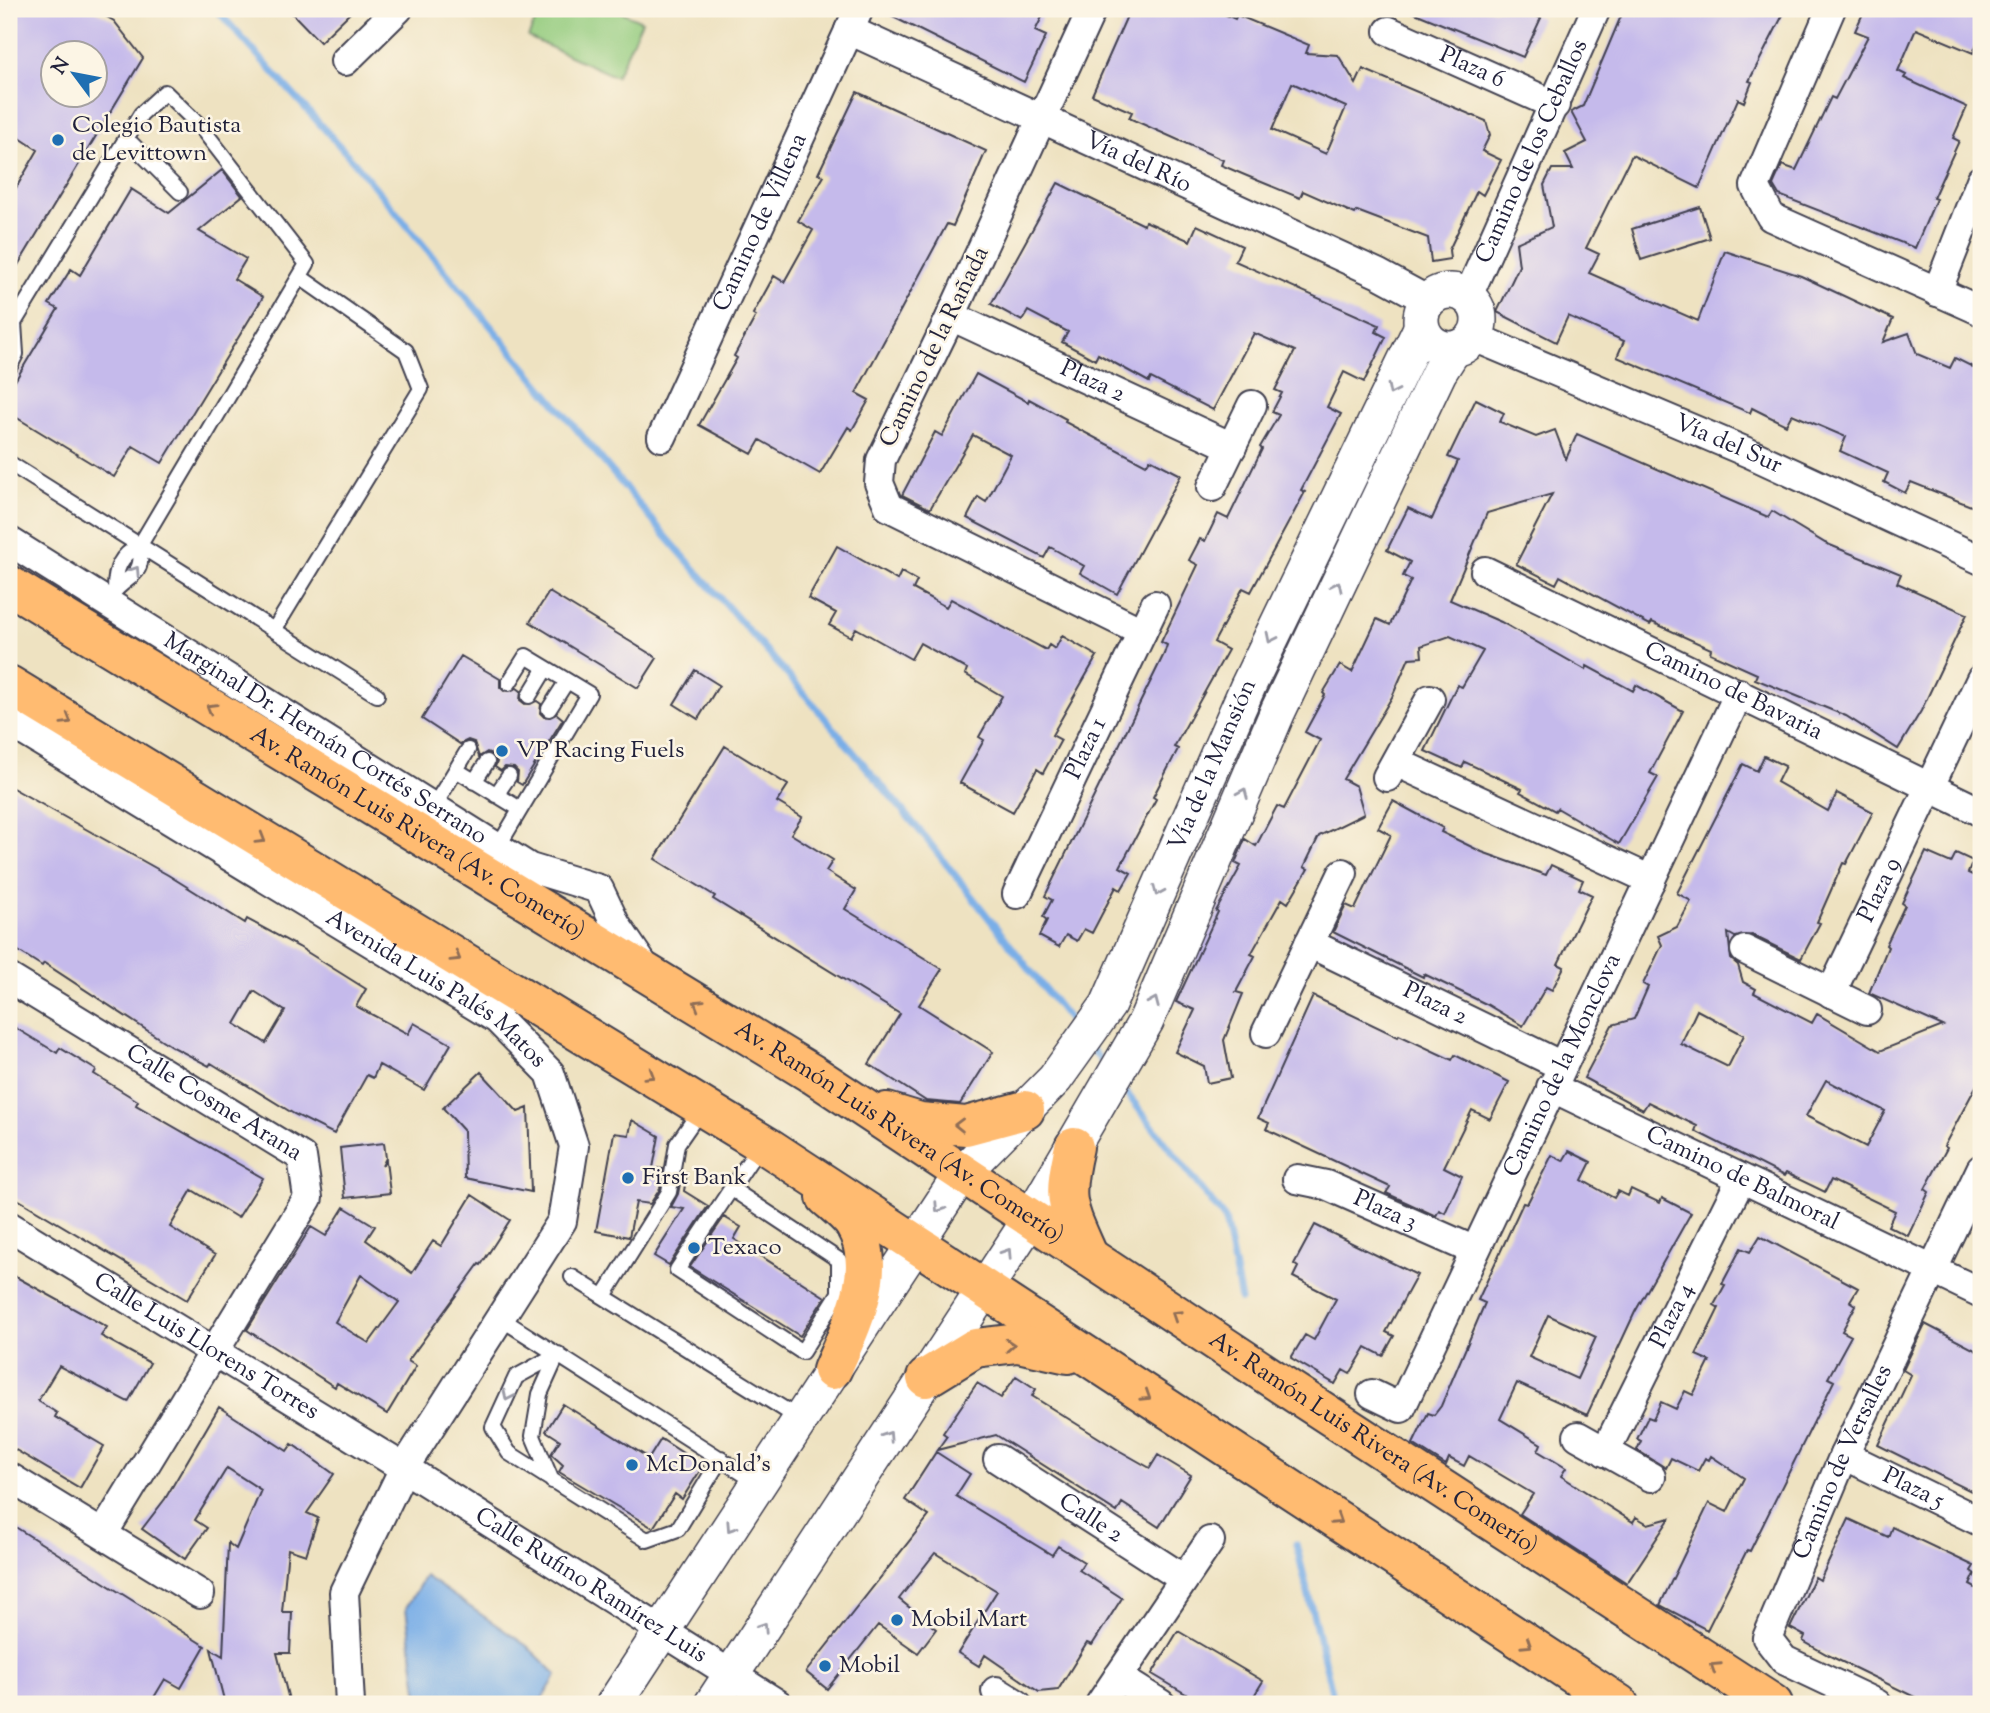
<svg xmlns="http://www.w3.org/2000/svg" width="1990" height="1713" viewBox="0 0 1990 1713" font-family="'Sorts Mill Goudy',serif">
	<rect width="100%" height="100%" fill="#fcf5e5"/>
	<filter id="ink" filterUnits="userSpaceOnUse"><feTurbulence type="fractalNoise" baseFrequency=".0143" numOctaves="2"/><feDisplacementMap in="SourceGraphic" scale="14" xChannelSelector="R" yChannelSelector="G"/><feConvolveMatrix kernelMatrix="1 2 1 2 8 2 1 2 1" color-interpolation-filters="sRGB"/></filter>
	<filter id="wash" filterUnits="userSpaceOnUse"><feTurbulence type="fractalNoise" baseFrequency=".00686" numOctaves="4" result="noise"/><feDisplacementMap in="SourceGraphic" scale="28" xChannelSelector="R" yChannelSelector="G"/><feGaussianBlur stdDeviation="1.57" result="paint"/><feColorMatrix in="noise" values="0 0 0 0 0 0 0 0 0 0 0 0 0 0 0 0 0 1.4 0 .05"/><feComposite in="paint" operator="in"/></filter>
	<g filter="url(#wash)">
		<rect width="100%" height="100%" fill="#eee2c1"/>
		<path fill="#94cc7f" stroke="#5b775d" stroke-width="2" d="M541 9H615L642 21 616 77 528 37Z"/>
		<path fill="#79aee7" stroke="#4e6891" stroke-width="2" d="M425 1576 527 1646 557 1675 539 1704H419L406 1608Z"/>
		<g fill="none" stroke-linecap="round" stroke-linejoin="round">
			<path stroke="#79aee7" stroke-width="7" d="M216 9 355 163 663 533 814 705 925 837 1077 1030
				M1091 1048 1107 1069
				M1121 1086 1225 1219 1241 1300
				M1296 1544 1335 1704"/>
		</g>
		<g id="blocks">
			<path fill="#c5baeb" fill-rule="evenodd" d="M9 9H93L114 21 143 58 9 280V200L38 150 9 131ZM52 52H94V94H52Z
				M288 9H354L320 42Z
				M877 9H1046L1035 31 1046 36 1024 82Z
				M1130 9H1213L1235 19 1237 15 1309 45 1306 53 1338 55 1356 84 1363 69 1486 121 1490 135 1482 151 1501 160 1483 195 1477 191 1449 250 1450 259 1431 262 1428 238 1357 211 1355 214 1303 191 1300 198 1247 176 1221 165 1223 160 1129 118 1132 112 1092 95ZM1292 83 1346 107 1326 154 1272 130Z
				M1405 9H1521L1541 18 1523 57Z
				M1624 9H1786L1749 81 1752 82 1744 102 1738 99 1699 188 1632 155 1586 248 1599 254 1589 273 1698 321 1725 251 1801 276 1893 319 1883 342 1909 333 1917 354 1950 368 1955 358 1981 371V510L1911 482 1905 493 1884 482 1888 473 1840 451 1846 437 1792 414 1786 425 1752 408 1750 413 1617 357 1624 341 1568 316 1556 342 1497 312 1519 266 1516 243 1552 227 1544 185 1552 169H1573L1565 153 1587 142 1571 112 1583 106Z
				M1865 9H1981V33L1973 53 1916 29 1898 71 1906 75 1904 78 1967 107 1953 138 1959 141 1933 198 1936 199 1915 248 1779 195 1773 185 1782 165 1796 170 1831 97 1835 99 1868 36 1855 31Z
				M857 92 986 151 953 226 947 224 856 393 869 400 852 430 848 427 820 474 760 440 752 454 699 425 737 358 734 356 756 316 753 314 774 276 784 282 813 230 798 221 824 176 818 174Z
				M222 170 242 196 199 231 246 259 234 279 263 297 162 463 133 446 114 477 9 413V391L58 309 49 304 71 269 80 275 131 189 169 213Z
				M1058 183 1144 225 1145 221 1190 241 1197 225 1242 246 1235 261 1379 325 1376 332 1386 337 1364 382 1344 372 1327 407 1341 414 1301 490 1305 492 1251 592 1243 588 1214 642 1228 650 1174 747 1178 749 1153 797 1156 799 1120 867 1131 873 1121 890 1116 887 1092 933 1084 929 1077 941 1066 935 1059 947 1039 936 1047 920 1043 917 1052 900 1045 896 1164 654 1167 645 1161 642 1198 565 1189 560 1200 539 1205 541 1218 514 1228 519 1262 449 1260 447 1279 415 1272 412 1282 393 1275 390 1295 351 1254 333 1213 410 1151 378 1149 382 1098 354 1095 360 1062 342 1068 332 1028 311 1022 321 991 304Z
				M1700 207 1710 238 1641 260 1632 229Z
				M976 374 1028 402 1029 399 1066 419 1065 422 1146 465 1150 459 1181 475 1117 594 1080 573 1084 566 1050 547 1044 558 967 518 978 497 986 502 1011 455 973 435 930 509 902 495 935 432 942 436Z
				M1476 399 1504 413 1500 422 1536 437 1555 430 1566 459 1577 434 1768 517 1772 511 1825 543 1901 574 1897 583 1967 614 1921 711 1898 749 1846 716 1755 679 1757 674 1710 653 1711 649 1652 622 1650 625 1560 576 1556 584 1516 564 1552 494 1487 513 1450 600 1501 622 1586 670 1587 666 1633 691 1636 685 1683 711 1650 773 1658 777 1619 844 1557 808 1555 811 1520 792 1522 789 1465 762 1462 768 1425 751 1457 685 1462 687 1483 651 1450 636 1421 646 1422 657 1409 658 1392 697 1343 779 1356 786 1364 814 1319 836 1304 867 1308 869 1288 903 1282 899 1251 954 1255 956 1236 992 1243 994 1224 1040 1231 1078 1207 1083 1204 1066 1175 1052 1195 1010 1176 1002 1218 912 1216 911 1241 866 1235 863 1245 839 1256 846 1277 806 1284 809 1320 740 1305 732 1325 695 1323 693 1340 665 1352 672 1377 619 1390 625 1411 580 1403 576 1410 562 1387 550 1408 508 1432 519 1458 461 1448 457Z
				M837 546 897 580 901 572 917 581 913 589 946 607 951 599 1046 650 1049 645 1055 649 1062 636 1097 656 1052 735 1061 740 1043 773 1037 769 1013 812 960 783 984 740 979 737 1002 696 965 674 967 669 920 643 911 659 856 628 851 637 829 625 836 613 808 598Z
				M549 592 657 658 638 688 530 622Z
				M461 656 500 679V687L504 691 517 688 521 691 520 700 525 704 537 701 541 704 540 713 544 717 557 714 563 719 522 785 517 782 518 772 514 768 505 767 501 771 495 767 497 762 493 754 487 752 479 757 474 742 468 740 460 744 422 719Z
				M695 670 719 685 698 719 674 704Z
				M725 746 788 785 777 802 802 817 791 834 833 860 826 871 856 890 845 909 942 969 919 1005 993 1052 960 1104 926 1101 869 1064 900 1014 713 899 715 896 655 859Z
				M1764 756 1785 766 1777 782 1828 811 1837 793 1873 812 1846 864 1843 863 1817 922 1820 923 1801 959 1752 935 1735 937 1728 933 1731 959 1738 965 1743 982 1756 989 1754 993 1812 1023 1817 1014 1880 1051 1943 1026 1869 993 1888 947 1886 945 1905 905 1902 903 1926 852 1951 863 1956 853 1973 861 1968 873 1981 879V1077L1944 1146 1947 1148 1925 1189 1929 1192 1908 1236 1888 1226 1895 1211 1831 1180 1825 1192 1786 1173 1784 1176 1695 1131 1697 1126 1648 1102 1643 1110 1584 1078 1612 1025 1634 1019 1648 987 1643 984 1662 945 1658 936 1677 927 1691 901 1677 893 1743 764 1757 771ZM1697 1010 1744 1035 1728 1067 1681 1044ZM1826 1080 1885 1111 1866 1147 1806 1116Z
				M9 786 168 875 245 923 247 919 299 947 366 989 356 1006 408 1034 414 1023 451 1044 424 1090 379 1065 373 1078 367 1075 334 1134 294 1114 211 1063 209 1066 171 1046 44 963 42 966 9 945ZM254 991 285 1011 266 1043 235 1024Z
				M1393 801 1443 828 1441 832 1482 852 1546 875 1551 865 1583 880 1579 889 1592 895 1558 964 1564 967 1552 990 1546 987 1523 1026 1486 1004 1424 974 1423 977 1333 932 1346 905 1355 909 1391 835 1378 828Z
				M1313 996 1398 1037 1399 1035 1452 1060 1455 1055 1509 1082 1490 1119 1472 1110 1444 1167 1462 1176 1445 1213 1439 1210 1436 1216 1386 1193 1390 1187 1266 1129 1269 1123 1258 1118Z
				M9 1024 57 1053 60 1048 96 1070 94 1074 138 1101 136 1105 263 1178 238 1218 192 1190 170 1227 215 1255 187 1300 9 1194Z
				M481 1072 518 1112 528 1108 531 1192 465 1178 464 1131 443 1108Z
				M632 1120 659 1136 653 1168 663 1169 660 1189 650 1204 636 1202 629 1237 596 1231 614 1133 629 1135Z
				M384 1143 386 1158 382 1166 386 1161 390 1193 345 1198 340 1148Z
				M1569 1151 1591 1162 1582 1180 1614 1198 1618 1191 1628 1196 1631 1189 1660 1203 1662 1198 1691 1213 1635 1312 1587 1415 1517 1383 1500 1419 1541 1444 1538 1451 1566 1468 1561 1476 1633 1522 1636 1517 1648 1524 1670 1518 1627 1583 1520 1514 1533 1494 1469 1456 1464 1466 1449 1458 1446 1465 1413 1444 1428 1413 1434 1415 1441 1406 1485 1303 1478 1300 1523 1203 1527 1204 1552 1155 1563 1161ZM1548 1315 1596 1337 1577 1379 1529 1357Z
				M682 1173H687L684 1191 708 1206 669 1265 654 1256 684 1209 671 1207 678 1194Z
				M472 1195 510 1220 481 1265 479 1264 408 1361 416 1366 387 1414 337 1383 335 1387 247 1330 311 1227 326 1236 344 1207 375 1226 366 1240 412 1273 433 1241 441 1246ZM361 1275 399 1302 369 1343 335 1322Z
				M724 1217 741 1227 734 1239 825 1297 800 1336 690 1267Z
				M1315 1225 1417 1275 1386 1332 1394 1336 1383 1356 1366 1347 1350 1374 1343 1370 1335 1384 1291 1358 1305 1335 1314 1340 1336 1299 1293 1277 1298 1267 1294 1264Z
				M1760 1236 1858 1288 1850 1301 1856 1305 1842 1331 1851 1336 1828 1378 1834 1381 1750 1551 1747 1550 1707 1630 1660 1605 1709 1503 1727 1512 1744 1478 1711 1456 1709 1460 1705 1458 1698 1471 1671 1458 1666 1468 1637 1450 1641 1441 1637 1439 1648 1417 1653 1419 1661 1402 1676 1409 1685 1391 1693 1395 1710 1361 1696 1355 1719 1308 1714 1305 1725 1285 1722 1284 1741 1248 1750 1252Z
				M9 1273 107 1327 101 1336 150 1363 128 1402 59 1366 38 1401 57 1413 55 1417 104 1446 80 1488 9 1446Z
				M1925 1324 1981 1353V1496L1878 1445 1911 1375 1903 1370Z
				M1016 1376 1036 1389 1032 1396 1120 1451 1150 1468 1158 1455 1191 1475 1159 1527 1122 1503 1117 1512 996 1435 937 1450 947 1436 943 1433 977 1383 1001 1398Z
				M563 1404 649 1458 661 1439 703 1466 682 1499 675 1494 653 1528 559 1472 563 1465 551 1454 560 1440 546 1431Z
				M219 1407 287 1451 292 1444 334 1474 307 1513 318 1518 306 1555 288 1549 282 1612H292L290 1653H277L290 1704H225L211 1649 223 1656 228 1543 236 1549 261 1490 227 1468 195 1520 207 1528 185 1559 142 1529 165 1499Z
				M936 1452 970 1474 956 1496 1052 1555 1058 1546 1084 1562 1079 1570 1122 1598 1092 1645 1087 1643 1058 1690 1039 1692 985 1655 979 1666 958 1653 997 1591 935 1553 899 1599 936 1629 918 1653 878 1625 827 1689 806 1672 929 1516 905 1500Z
				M1849 1519 1888 1537 1892 1527 1974 1566 1971 1571 1975 1574 1970 1585 1981 1591V1693L1975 1704H1929L1828 1655 1803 1641 1805 1636 1790 1628 1815 1577 1820 1580Z
				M9 1523 205 1646 181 1688 165 1679 150 1704H25L9 1694Z
				M1178 1631 1263 1681 1249 1704H1203L1152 1674Z"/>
		</g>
	</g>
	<g filter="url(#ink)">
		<use href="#blocks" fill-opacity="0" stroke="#413f4f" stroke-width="2"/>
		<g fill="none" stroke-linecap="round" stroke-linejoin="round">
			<g stroke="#413f4f" stroke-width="18">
				<path id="service" d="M126 138 180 192
					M9 331 141 114 165 92 200 126 307 264 140 545C120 556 115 568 115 590
					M9 368 16 354 14 323
					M9 463 377 695
					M112 594C129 573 144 579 140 545
					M274 630 421 389 406 351 300 277
					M529 696 546 668
					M549 709 567 681
					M456 770 520 809
					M474 782 487 762
					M496 795 509 776
					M434 806 468 750
					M498 847 589 694 526 656 509 683
					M732 1189 839 1260V1293L802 1352 677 1270 761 1144
					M572 1277 800 1419
					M604 1296 669 1192 677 1144 702 1108
					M500 1318 758 1483
					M558 1354 516 1377 493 1427 509 1453 647 1540 678 1529 721 1458
					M552 1481 533 1436 540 1394 558 1354"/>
			</g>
			<g stroke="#413f4f" stroke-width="32">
				<g id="minor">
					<path d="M1092 9 951 316 881 460 879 483 889 507 1142 632"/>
					<path d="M1831 9 1755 186 1771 217 1981 311"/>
					<path id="s1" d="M849 30 1379 274 1427 300"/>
					<path id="s2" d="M1389 31 1555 105"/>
					<path d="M345 61 398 9"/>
					<path d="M1937 292 1981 180"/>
					<path id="s3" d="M1468 296 1596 9"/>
					<path id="s4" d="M951 316 1232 447"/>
					<path id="s5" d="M1474 337 1749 453 1981 560"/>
					<path id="s6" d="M662 437 859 9"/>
					<path d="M1212 487 1252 405"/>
					<path id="s7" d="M9 541 530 868 599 889 616 925 644 966"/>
					<path id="s8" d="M1485 571 1981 812"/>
					<path id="s9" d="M9 722 497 1019 550 1073 574 1146 562 1221 404 1468 344 1592 350 1704"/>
					<path d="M1396 762 1651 880"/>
					<path d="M1387 777 1430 699"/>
					<path id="s10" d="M1017 894 1155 605"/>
					<path id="s11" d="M1309 943 1562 1066"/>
					<path d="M1745 950 1867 1010"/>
					<path id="s12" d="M9 978 302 1157 308 1198 103 1534"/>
					<path id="s13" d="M1831 993 1981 679"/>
					<path d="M1266 1033 1343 873"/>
					<path id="s14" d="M1551 1087 1981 1293"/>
					<path id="s15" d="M1297 1179 1326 1185 1473 1250"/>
					<path id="s16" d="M9 1226 404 1468 778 1704"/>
					<path id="s17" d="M1372 1394 1401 1408 1739 693"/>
					<path d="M1578 1436 1651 1477"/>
					<path id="s18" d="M1605 1452 1741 1179"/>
					<path id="s19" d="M1844 1455 1981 1522"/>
					<path id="s20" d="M998 1459 1184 1579"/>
					<path d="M9 1477 200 1594"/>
					<path d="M1118 1677 1161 1704"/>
					<path d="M996 1691 1017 1704"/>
					<path d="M1100 1704 1210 1541"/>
					<path id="s21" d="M1877 1704 1784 1660 1767 1638 1844 1455 1981 1169"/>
				</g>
			</g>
			<g stroke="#413f4f" stroke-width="38">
				<g id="tertiary">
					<circle cx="1450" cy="320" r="29"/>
					<path id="s22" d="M614 1704 962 1173 1055 1079 1108 1005 1248 686 1421 328"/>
					<path d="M712 1704 1031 1218 1146 1021 1278 711 1439 372 1453 350"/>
				</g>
			</g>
			<g stroke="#413f4f" stroke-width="42">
				<g id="primary">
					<path id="s23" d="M9 585 814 1075 1287 1388 1773 1704"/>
					<path d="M9 685 768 1147 1619 1704"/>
					<path d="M887 1112 920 1122 966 1126 1025 1110"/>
					<path d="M1074 1147C1061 1202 1067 1207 1089 1257"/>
					<path d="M826 1197C835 1205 847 1214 854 1224 882 1270 850 1328 832 1370"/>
					<path d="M926 1378 975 1348 1018 1343 1068 1354"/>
				</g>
			</g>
			<use href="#service" stroke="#fff" stroke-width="14"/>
			<use href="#minor" stroke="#fff" stroke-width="28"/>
			<use href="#tertiary" stroke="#fff" stroke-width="35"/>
			<use href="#primary" stroke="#ffbb71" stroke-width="38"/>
		</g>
		<defs><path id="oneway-chevron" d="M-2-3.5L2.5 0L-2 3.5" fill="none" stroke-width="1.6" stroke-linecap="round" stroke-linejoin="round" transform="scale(1.75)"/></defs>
		<g stroke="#9c9ca7">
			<use href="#oneway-chevron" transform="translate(1392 390) rotate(116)"/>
			<use href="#oneway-chevron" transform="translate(135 571) rotate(-57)"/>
			<use href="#oneway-chevron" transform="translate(1337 586) rotate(-65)"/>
			<use href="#oneway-chevron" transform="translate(1271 638) rotate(116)"/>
			<use href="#oneway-chevron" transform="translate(1243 793) rotate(-67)"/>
			<use href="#oneway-chevron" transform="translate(1158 891) rotate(114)"/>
			<use href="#oneway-chevron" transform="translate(1154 1002) rotate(-67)"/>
			<use href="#oneway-chevron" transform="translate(939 1208) rotate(123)"/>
			<use href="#oneway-chevron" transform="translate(1007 1253) rotate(-57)"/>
			<use href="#oneway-chevron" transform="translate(508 1396) rotate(115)"/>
			<use href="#oneway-chevron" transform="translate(888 1436) rotate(-57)"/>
			<use href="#oneway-chevron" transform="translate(731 1527) rotate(123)"/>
			<use href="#oneway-chevron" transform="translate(763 1627) rotate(-57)"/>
		</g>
		<g stroke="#906e56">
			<use href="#oneway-chevron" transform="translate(211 708) rotate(-149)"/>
			<use href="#oneway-chevron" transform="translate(67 720) rotate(31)"/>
			<use href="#oneway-chevron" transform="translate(261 839) rotate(31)"/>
			<use href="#oneway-chevron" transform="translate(456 957) rotate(31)"/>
			<use href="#oneway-chevron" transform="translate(698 1004) rotate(-149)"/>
			<use href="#oneway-chevron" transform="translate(650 1075) rotate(31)"/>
			<use href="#oneway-chevron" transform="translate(959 1125) rotate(-179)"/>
			<use href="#oneway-chevron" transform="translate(1176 1315) rotate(-147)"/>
			<use href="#oneway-chevron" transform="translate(1010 1345) rotate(-4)"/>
			<use href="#oneway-chevron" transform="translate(1146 1396) rotate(33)"/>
			<use href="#oneway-chevron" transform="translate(1337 1520) rotate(33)"/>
			<use href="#oneway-chevron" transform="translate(1527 1644) rotate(33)"/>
			<use href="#oneway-chevron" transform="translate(1715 1667) rotate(-147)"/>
		</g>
	</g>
	<g fill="#1f6fb2" stroke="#fcf5e5" stroke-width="2.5">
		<circle cx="58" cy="140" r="7"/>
		<circle cx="502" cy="751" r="7"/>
		<circle cx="628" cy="1178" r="7"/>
		<circle cx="694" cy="1248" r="7"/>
		<circle cx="632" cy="1465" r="7"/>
		<circle cx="897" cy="1620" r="7"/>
		<circle cx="825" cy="1666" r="7"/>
	</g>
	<g text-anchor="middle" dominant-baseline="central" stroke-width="5" stroke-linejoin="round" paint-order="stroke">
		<g font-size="24" fill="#22223b" stroke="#fcf5e5">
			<text stroke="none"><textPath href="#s2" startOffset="91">Plaza 6</textPath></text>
			<text stroke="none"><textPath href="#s3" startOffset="158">Camino de los Ceballos</textPath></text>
			<text stroke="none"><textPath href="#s1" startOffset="318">Vía del Río</textPath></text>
			<text stroke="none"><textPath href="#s6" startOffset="236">Camino de Villena</textPath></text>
			<text transform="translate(935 347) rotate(-64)">Camino de la Rañada</text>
			<text stroke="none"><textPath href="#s4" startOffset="156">Plaza 2</textPath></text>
			<text stroke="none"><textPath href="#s5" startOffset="276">Vía del Sur</textPath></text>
			<text stroke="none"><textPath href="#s8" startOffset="276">Camino de Bavaria</textPath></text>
			<text stroke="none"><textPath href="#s7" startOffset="373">Marginal Dr. Hernán Cortés Serrano</textPath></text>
			<text stroke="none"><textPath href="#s10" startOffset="161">Plaza 1</textPath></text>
			<text stroke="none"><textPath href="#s22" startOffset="1120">Vía de la Mansión</textPath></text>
			<text stroke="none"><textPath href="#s23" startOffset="478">Av. Ramón Luis Rivera (Av. Comerío)</textPath></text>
			<text stroke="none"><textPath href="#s13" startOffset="114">Plaza 9</textPath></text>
			<text stroke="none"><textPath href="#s9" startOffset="504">Avenida Luis Palés Matos</textPath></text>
			<text stroke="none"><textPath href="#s11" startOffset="140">Plaza 2</textPath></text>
			<text stroke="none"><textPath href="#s17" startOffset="411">Camino de la Monclova</textPath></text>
			<text stroke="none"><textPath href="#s12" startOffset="240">Calle Cosme Arana</textPath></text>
			<text stroke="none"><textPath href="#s23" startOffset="1045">Av. Ramón Luis Rivera (Av. Comerío)</textPath></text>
			<text stroke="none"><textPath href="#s14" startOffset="212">Camino de Balmoral</textPath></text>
			<text stroke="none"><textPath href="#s15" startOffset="94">Plaza 3</textPath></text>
			<text stroke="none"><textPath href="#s18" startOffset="152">Plaza 4</textPath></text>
			<text stroke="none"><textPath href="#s16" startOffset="231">Calle Luis Llorens Torres</textPath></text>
			<text stroke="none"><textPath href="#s23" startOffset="1612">Av. Ramón Luis Rivera (Av. Comerío)</textPath></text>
			<text stroke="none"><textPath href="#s21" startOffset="322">Camino de Versalles</textPath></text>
			<text stroke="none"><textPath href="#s19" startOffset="77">Plaza 5</textPath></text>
			<text stroke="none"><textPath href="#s20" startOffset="110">Calle 2</textPath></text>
			<text stroke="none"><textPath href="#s16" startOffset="684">Calle Rufino Ramírez Luis</textPath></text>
		</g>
		<g font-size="24" fill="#22223b" stroke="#fcf5e5" text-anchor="start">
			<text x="72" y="126">Colegio Bautista<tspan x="72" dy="28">de Levittown</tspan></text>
			<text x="516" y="751">VP Racing Fuels</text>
			<text x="642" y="1178">First Bank</text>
			<text x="708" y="1248">Texaco</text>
			<text x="646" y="1465">McDonald's</text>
			<text x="911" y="1620">Mobil Mart</text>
			<text x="839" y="1666">Mobil</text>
		</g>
	</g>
	<rect width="1990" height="1713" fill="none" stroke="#fcf5e5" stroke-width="35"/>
	<g transform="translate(74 74) rotate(302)"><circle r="33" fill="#fcf5e5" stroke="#a5a1a1" stroke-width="2"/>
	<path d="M0-5L12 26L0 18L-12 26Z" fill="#1f6fb2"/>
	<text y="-10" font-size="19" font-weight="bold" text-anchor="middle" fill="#22223b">N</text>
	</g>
</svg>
